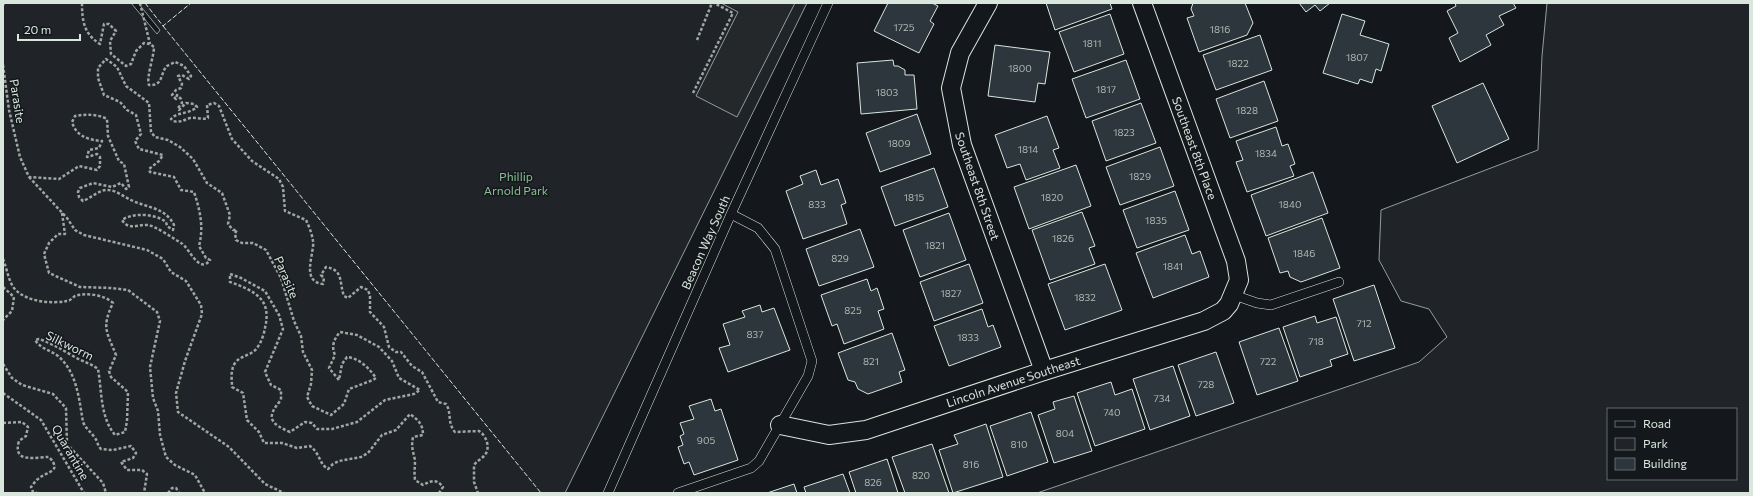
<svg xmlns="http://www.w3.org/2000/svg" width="1753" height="496" viewBox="0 0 1753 496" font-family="Commissioner,sans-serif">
	<rect width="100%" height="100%" fill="#14181c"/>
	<path fill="#202428" stroke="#939e99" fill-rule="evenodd" d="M3 3H131L157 34 160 30 138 3H807L565 493H3Z
		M1547 3H1750V493H1037L1419 362 1447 337 1429 309 1401 301 1379 260 1381 210 1538 150 1542 56ZM1608 409H1736V479H1608Z"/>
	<path fill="#24282b" stroke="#939e99" d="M721 3H795L737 117 696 96 738 12Z"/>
	<path fill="#2c363c" stroke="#d8e6dc" d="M888 3H932L938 6 930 21 934 24 919 53 874 31Z
		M1046 3H1110L1112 9 1055 30Z
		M1193 3H1245L1253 23 1247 35 1199 52 1187 18 1194 16 1191 9Z
		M1299 3H1330L1320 11 1315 5 1306 12Z
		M1455 3H1513L1516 8 1499 16 1504 25 1486 35 1491 45 1460 62 1449 38 1458 33 1447 11 1456 6Z
		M1110 14 1124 54 1074 72 1059 32Z
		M1342 14 1365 21 1360 35 1389 44 1381 71 1376 69 1372 83 1360 79 1358 84 1323 73Z
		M1260 35 1272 70 1216 90 1203 55Z
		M995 45 1050 52 1045 84 1038 83 1035 102 988 96Z
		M893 60 894 66H898L905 70V75H914L917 109 861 114 857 63Z
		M1126 60 1140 99 1086 118 1072 79Z
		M1264 81 1278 121 1230 138 1216 99Z
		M1483 83 1509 139 1457 163 1432 106Z
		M1141 103 1156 143 1106 161 1092 121Z
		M917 114 931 154 880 172 866 133Z
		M1047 116 1059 148 1053 150 1060 168 1026 180 1020 164 1007 168 995 135Z
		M1276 127 1282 146 1288 144 1295 164 1290 166 1294 176 1247 192 1236 162 1243 160 1236 141Z
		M1160 147 1174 186 1120 205 1106 167Z
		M1076 165 1091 206 1029 229 1014 187Z
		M934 168 948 207 895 226 881 187Z
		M816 170 821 185 838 179 846 203 841 205 847 224 803 239 786 191 803 184 800 176Z
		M1313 172 1328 213 1266 236 1251 195Z
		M1175 191 1189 230 1137 248 1123 210Z
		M1082 212 1095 246 1089 248 1095 264 1050 280 1032 230Z
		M949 213 966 260 920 277 903 230Z
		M1322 218 1340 268 1301 282 1290 277 1288 271 1280 273 1268 238Z
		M860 229 874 267 819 286 806 249Z
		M1185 235 1192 254 1200 251 1209 277 1153 298 1136 253Z
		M969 264 983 303 934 321 920 282Z
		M1105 264 1122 310 1065 330 1048 284Z
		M867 279 871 291 877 288 884 309 878 311 884 329 844 344 837 324 832 326 821 295Z
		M1374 285 1395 348 1354 361 1333 299Z
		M760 305 762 312 774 308 790 350 728 372 719 348 730 345 723 324 745 317 742 311Z
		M982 309 988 327 993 325 1001 347 949 366 934 326Z
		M1315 316 1317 323 1336 317 1348 354 1330 360 1332 366 1300 377 1283 327Z
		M1279 328 1298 381 1257 395 1239 342Z
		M892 333 905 370 899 372 902 382 868 394 858 389 855 382 848 380 838 353Z
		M1216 352 1234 403 1196 416 1178 365Z
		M1173 366 1190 416 1150 430 1133 379Z
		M1111 382 1115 395 1132 389 1145 429 1095 446 1077 393Z
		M1074 396 1092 451 1054 463 1038 415 1055 409 1053 402Z
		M711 399 715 411 721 409 738 460 694 475 689 462 684 464 678 447 683 445 680 436 684 434 680 423 694 419 689 406Z
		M1031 412 1048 462 1007 476 990 426Z
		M986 424 1003 477 953 493 939 450 958 444 954 435Z
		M932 444 949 493H905L892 457Z
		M887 459 898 493H856L849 472Z
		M843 474 850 493H806L804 487Z
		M794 484 797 493H767Z"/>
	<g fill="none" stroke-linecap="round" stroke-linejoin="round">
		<g stroke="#d8e6dc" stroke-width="10">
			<path id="lane" d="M1234 295 1257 303 1271 305 1339 282
				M608 493 731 214 828 3
				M678 493 751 468 759 461 808 376 812 361 775 249 758 228 731 214"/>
		</g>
		<g stroke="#d8e6dc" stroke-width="20">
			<path id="street" d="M988 3 960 53 951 88 962 145 1044 371
				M780 425 829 435 866 430 1044 371 1204 321 1223 311 1229 304 1239 280 1236 261 1142 3"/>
		</g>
		<path stroke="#9da8a2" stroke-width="2.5" stroke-dasharray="3 2" stroke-linecap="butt" d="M82 3C82 21 84 34 100 44L104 24H109L116 31 110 41 111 54 126 66 131 64 136 51 144 43 150 44 154 47C154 56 146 78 149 85 163 86 160 75 166 67 167 65 172 64 175 62L184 66 191 76 189 79 182 75 178 76 182 84 181 88 176 90 172 95 176 99 177 95 181 99 182 103 178 108 179 110 186 103 194 104 197 107C188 115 178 111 171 119L173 121C180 123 184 120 190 118 196 117 202 120 208 118L207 105 214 103 219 106 232 139 252 161 279 179 283 187 285 211 306 220C309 226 312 234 313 241 315 252 300 282 323 284L324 278 321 275 326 267C344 270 339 283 344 296L348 298 361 287 368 290 370 296V312L384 327 389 347 396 352H401L412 366 422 372 438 402 446 404C452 413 447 423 455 432L479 431C487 436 491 449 484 456 481 459 477 461 474 465V482L478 493
			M140 3 150 44
			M3 5 4 3
			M697 40 712 3
			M3 65 9 110 20 157 29 177 59 179 79 166 97 170 100 166V157L97 154 87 157 89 150 99 148 102 141C88 140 76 136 72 122L75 116C86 114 97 114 107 119L108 136 119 161 124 164 129 187 126 189 121 183 112 187 93 183 80 188 78 192 79 197 83 201C91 198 100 189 108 190 116 190 124 197 131 200 147 208 165 207 174 225L173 230 167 226 166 222C156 214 133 212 122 220 129 231 138 224 148 225 155 226 173 238 181 243 189 247 199 275 210 260L206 258 199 246C204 227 200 210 194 192L181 190 174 177 150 172 149 169 159 161 163 155 139 149 135 141 141 134 136 115 127 110 120 102 104 95 98 78V68L106 59 117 67 126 86 149 103 151 132 155 137 168 140 180 147 193 159 207 183 222 193 230 215 228 224 233 230H237L235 233 236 240 242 243H253L266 250 281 278 294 321 301 336 303 352 312 370 311 384 307 397 312 406 331 415 344 404 349 389 373 380 376 378C369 368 359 358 347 357L342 364 339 380 329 368 335 355C331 346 334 339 340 332L357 335 379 347 392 361 399 378 420 390 414 394 385 400 357 422 332 429H317L312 423 305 422 290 432C271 424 265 418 281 400V390L271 385 265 372 283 329 279 315 265 291 241 278 230 274V282C255 291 272 299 265 328 264 334 261 343 257 348 251 356 241 355 235 363 230 371 232 379 232 387L243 393 247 420 259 432 264 443H282L297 448 310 446C320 453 319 464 328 469L333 464 339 461 361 457 368 453 382 435 396 430 410 414C418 420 423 424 423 435L413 437C411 447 413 451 415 460 415 467 414 473 415 480L423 485C431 481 436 478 443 487L439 493
			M693 93 733 13 714 3
			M29 177 67 218 75 230 84 235 147 250 163 259 171 272 186 281 201 305 202 314 185 361 176 393 178 412 229 447 265 484 284 493
			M62 213 65 234H58L49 243 44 254 49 273 80 287 111 288 128 290 157 312 160 321 150 367 153 398 158 411 160 435 166 457 175 465 195 475 205 493
			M3 259C7 268 8 280 14 288 25 302 51 304 67 301 70 301 72 298 75 296 85 292 105 295 113 303 101 328 107 332 116 355L109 371 111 377 128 392 127 421 125 432 115 435C100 417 102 391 98 369 90 363 81 361 73 356 61 349 51 343 39 339L35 340C41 349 50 350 58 356 77 372 79 399 83 422 86 429 91 432 95 438 98 442 97 445 101 449L113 450 131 446 136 453 133 458 121 462 127 470H142L147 474 144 493
			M3 287 14 297 12 311 3 320
			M3 364 12 378 22 385 53 394 66 408 67 444 103 483 106 493
			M3 393 41 420 84 493
			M3 423 22 422 28 427 26 436 19 441C12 464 36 457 49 457 63 472 47 471 38 479 35 481 33 485 31 487L33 492 37 493
			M168 493 172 488H176L179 493"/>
		<use href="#lane" stroke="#14181c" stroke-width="9"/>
		<use href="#street" stroke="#14181c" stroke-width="18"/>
		<path stroke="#d8e6dc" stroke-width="1" stroke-dasharray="5 2" stroke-linecap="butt" d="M145 3 163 26 191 3
			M163 26 541 493"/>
	</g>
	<g text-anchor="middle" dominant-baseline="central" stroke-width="3" stroke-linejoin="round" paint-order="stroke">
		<g font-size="10" fill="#adbab4">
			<text x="904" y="27">1725</text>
			<text x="1220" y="29">1816</text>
			<text x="1092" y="43">1811</text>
			<text x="1357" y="57">1807</text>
			<text x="1238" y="63">1822</text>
			<text x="1020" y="68">1800</text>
			<text x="1106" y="89">1817</text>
			<text x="887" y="92">1803</text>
			<text x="1247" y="110">1828</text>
			<text x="1124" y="132">1823</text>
			<text x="899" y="143">1809</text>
			<text x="1028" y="149">1814</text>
			<text x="1266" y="153">1834</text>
			<text x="1140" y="176">1829</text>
			<text x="914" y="197">1815</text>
			<text x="1052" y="197">1820</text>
			<text x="817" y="204">833</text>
			<text x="1290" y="204">1840</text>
			<text x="1156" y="220">1835</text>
			<text x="1063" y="238">1826</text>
			<text x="935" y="245">1821</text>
			<text x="1304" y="253">1846</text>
			<text x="840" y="258">829</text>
			<text x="1173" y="266">1841</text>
			<text x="951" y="293">1827</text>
			<text x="1085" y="297">1832</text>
			<text x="853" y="310">825</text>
			<text x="1364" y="323">712</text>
			<text x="755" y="334">837</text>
			<text x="968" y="337">1833</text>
			<text x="1316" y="341">718</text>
			<text x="871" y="361">821</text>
			<text x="1268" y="361">722</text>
			<text x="1206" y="384">728</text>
			<text x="1162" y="398">734</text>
			<text x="1112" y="412">740</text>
			<text x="1065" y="433">804</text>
			<text x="706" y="440">905</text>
			<text x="1019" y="444">810</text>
			<text x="971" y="464">816</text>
			<text x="921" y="475">820</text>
			<text x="873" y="482">826</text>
		</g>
		<g font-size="12" fill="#d8e6dc" stroke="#14181c">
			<text transform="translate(18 101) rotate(81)">Parasite</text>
			<text transform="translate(1195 148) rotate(70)">Southeast 8th Place</text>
			<text transform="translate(978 186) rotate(71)">Southeast 8th Street</text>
			<text transform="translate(705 242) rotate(-66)">Beacon Way South</text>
			<text transform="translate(287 277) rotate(67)">Parasite</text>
			<text transform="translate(70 345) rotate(26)">Silkworm</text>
			<text transform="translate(1013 381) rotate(-18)">Lincoln Avenue Southeast</text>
			<text transform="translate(71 452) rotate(60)">Quarantine</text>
		</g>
		<g font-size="12" fill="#8ac095" stroke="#14181c">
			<text x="516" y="176">Phillip<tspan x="516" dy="14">Arnold Park</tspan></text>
		</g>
	</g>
	<rect width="1753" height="496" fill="none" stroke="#d8e6dc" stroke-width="8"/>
	<rect x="1607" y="408" width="130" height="72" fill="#14181c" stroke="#626a69"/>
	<rect x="1615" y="421" width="20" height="6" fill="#14181c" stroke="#626a69"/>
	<text x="1643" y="428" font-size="12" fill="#d8e6dc">Road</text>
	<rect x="1615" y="438" width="20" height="12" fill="#202428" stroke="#626a69"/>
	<text x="1643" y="448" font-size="12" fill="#d8e6dc">Park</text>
	<rect x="1615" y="458" width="20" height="12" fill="#2c363c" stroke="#626a69"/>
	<text x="1643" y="468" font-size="12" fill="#d8e6dc">Building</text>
	<path d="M18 34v6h62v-6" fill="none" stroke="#d8e6dc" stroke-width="2"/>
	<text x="24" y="34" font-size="12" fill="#d8e6dc" stroke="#14181c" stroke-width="3" paint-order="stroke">20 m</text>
</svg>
